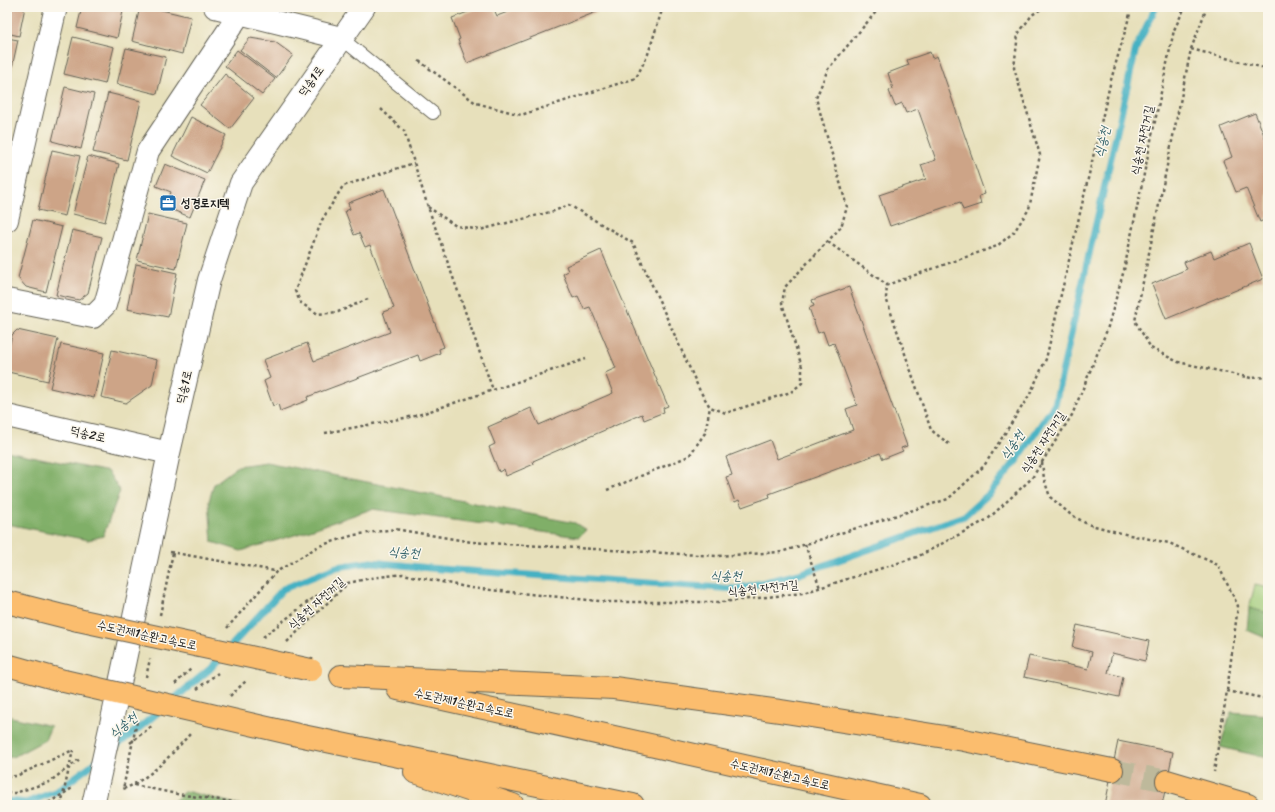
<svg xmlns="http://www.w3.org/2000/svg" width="1275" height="812" viewBox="0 0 1275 812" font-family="Sriracha,'Poor Story',sans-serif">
	<rect width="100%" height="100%" fill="#fbf7ec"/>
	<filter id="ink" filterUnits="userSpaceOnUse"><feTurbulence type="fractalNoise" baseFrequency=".025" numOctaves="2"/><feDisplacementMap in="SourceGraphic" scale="8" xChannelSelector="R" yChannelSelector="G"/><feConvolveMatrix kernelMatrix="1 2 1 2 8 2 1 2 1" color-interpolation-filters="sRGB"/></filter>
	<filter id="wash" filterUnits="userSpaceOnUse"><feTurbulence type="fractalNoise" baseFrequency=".012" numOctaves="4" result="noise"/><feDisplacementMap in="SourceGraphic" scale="16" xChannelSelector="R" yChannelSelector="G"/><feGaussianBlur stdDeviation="0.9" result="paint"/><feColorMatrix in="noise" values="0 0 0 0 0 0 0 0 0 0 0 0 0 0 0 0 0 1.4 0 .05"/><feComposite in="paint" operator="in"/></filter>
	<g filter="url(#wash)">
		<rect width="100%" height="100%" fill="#e7e0bb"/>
		<path fill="#a0cb78" stroke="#5e744a" d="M1255 585 1268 588V613L1249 608Z"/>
		<path fill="#80af68" stroke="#4e6642" d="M7 451 108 472 120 491 103 536 88 540 7 524Z
			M266 462 575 523 586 530 579 537 372 509 298 534 241 551 212 542 209 501 214 484 238 466Z
			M1249 608 1268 613V639L1247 630Z
			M1231 712 1268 715V758L1220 747Z
			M7 716 51 726 45 740 15 756 7 758Z
			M185 791 240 805H169Z"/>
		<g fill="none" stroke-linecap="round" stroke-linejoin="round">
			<path stroke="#45b1c3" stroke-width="7" d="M111 750 138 729 210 669 283 589 337 567 371 562 440 569 736 589 799 574 964 516 990 493 1017 460 1055 404 1136 48 1156 7
				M7 801 26 803 57 791 98 760"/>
		</g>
		<g id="blocks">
			<path fill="#cda487" d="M7 7H25L19 36 7 33Z
				M82 7H124L117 38 77 28Z
				M140 7H149L191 17 182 54 132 41Z
				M481 7H493L497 16 521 7H609L467 63 458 40 460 39 452 18Z
				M73 37 114 47 105 84 64 74Z
				M7 38 18 40 9 81 7 80Z
				M250 38 275 42 293 55 276 78 240 50Z
				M126 48 166 57 157 94 117 84Z
				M237 50 275 79 262 95 225 66Z
				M930 52 932 58 937 56 985 194 979 196 981 204 963 210 960 202 890 226 879 195 926 179 921 165 936 160 918 109 906 113 902 103 895 106 889 91 893 89 888 73 909 65 907 60Z
				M225 74 254 98 230 129 200 105Z
				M65 87 94 94 81 149 52 141Z
				M108 93 141 101 127 160 93 152Z
				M1255 113 1268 145V218L1260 222 1246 188 1236 192 1223 161 1232 157 1221 127Z
				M191 117 226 135 207 173 172 156Z
				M52 150 80 156 65 216 38 210Z
				M88 156 119 164 105 222 73 214Z
				M165 164 205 180 190 217 165 207 171 192 156 186Z
				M384 189 444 347 439 349 440 353 420 361 418 355 307 397 308 400 280 411 278 404 273 406 264 381 270 378 263 360 307 343 314 361 390 332 383 312 394 308 370 245 365 247 359 233 354 235 345 211 350 209 348 203Z
				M148 214 187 223 176 269 137 260Z
				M33 220 62 227 46 292 26 287 18 278Z
				M72 230 102 237 88 293 79 300 56 295Z
				M1249 243 1263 279 1166 319 1152 284 1187 269 1184 262 1211 251 1214 258Z
				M601 250 668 406 663 408 664 412 644 420 642 414 533 461 534 464 506 476 504 469 499 472 489 447 495 444 488 427 531 408 539 425 613 393 605 373 616 368 590 307 584 309 578 296 573 298 563 274 568 271 566 266Z
				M136 264 177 273 168 317 127 309Z
				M849 287 907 446 901 448 903 451 883 459 880 453 769 494 770 497 742 507 739 500 735 502 726 477 732 475 726 457 770 440 777 459 853 430 846 409 857 405 834 343 828 345 823 331 818 333 809 308 814 306 812 300Z
				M17 330 58 339 48 381 8 372 7 355 12 335Z
				M61 344 104 353 94 398 50 388Z
				M112 350 157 360 152 385 126 403 101 397Z
				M1077 625 1149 641 1145 661 1112 653 1108 673 1123 677 1119 697 1024 677 1029 656 1088 669 1092 652 1072 647Z
				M1118 741 1173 752 1162 805H1105Z"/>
		</g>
	</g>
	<g filter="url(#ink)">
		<use href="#blocks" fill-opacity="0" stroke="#636154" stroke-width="1"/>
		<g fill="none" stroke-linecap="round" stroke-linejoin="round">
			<path stroke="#beb99b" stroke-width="22" stroke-dasharray="22 11" stroke-linecap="butt" d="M1112 770 1167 781"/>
			<g stroke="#636154" stroke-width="14">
				<path id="lane" d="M341 38 433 113"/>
			</g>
			<g stroke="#636154" stroke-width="24">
				<path id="street" d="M215 7 341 38
					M7 220 56 7
					M7 300 93 317 105 305 148 151 240 13
					M7 416 169 453
					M117 697 169 453 209 280 241 183 364 7"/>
			</g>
			<g stroke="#636154" stroke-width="24">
				<path id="highway" d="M7 602 78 620
					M7 665 64 681
					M341 676 614 688 780 711 964 740 1112 770
					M398 689 920 805
					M298 735 633 805
					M415 772 513 805
					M1167 781 1248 805"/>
			</g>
			<path stroke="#636154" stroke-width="2.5" stroke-dasharray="3 3" stroke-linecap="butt" d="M1207 7 1191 49 1135 321 1151 348 1178 362 1251 378 1268 377
				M1191 49 1268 69
				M419 61 476 103 521 115 636 78 648 54 663 7
				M381 109 404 131 428 207 493 390
				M428 207 456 226 480 230 554 211 569 205 633 243 700 391 710 407 726 413 791 392 802 383V367L782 303 785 287 841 227 847 207 816 98 828 69 880 7
				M828 242 887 285
				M368 299 338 312 318 314 301 303 295 291 322 220 343 186 414 163
				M325 433 415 416 586 359
				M949 444 931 430 886 298 887 285 997 246 1014 232 1029 209 1040 155 1014 68 1018 34 1032 15 1044 7
				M1042 462 1044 479 1050 497 1070 514 1087 524 1125 534 1169 543 1218 565 1238 606 1227 691 1214 772
				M607 490 689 456 705 433 710 407
				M805 544 820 588
				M170 552 275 571
				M171 562 173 553
				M227 628 276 572 319 546 354 535 395 529 471 542 717 556 781 552 948 499 984 466 1030 394 1046 359 1111 80 1132 7
				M263 637 314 597 346 584
				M287 642 348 583 371 578 403 574 471 588 608 602H722L803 593 917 557 988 519 1032 478 1042 462 1072 415 1107 330 1124 270 1174 30 1185 7
				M175 684 192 668
				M197 689 218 673
				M1227 691 1268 699
				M230 696 247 680
				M130 743 153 725
				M129 760 123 789C150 779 171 755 190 734
				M7 777 16 776 73 750
				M134 785 177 794 255 805
				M7 793H15L49 782 80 759
				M43 805 50 802 74 787"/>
			<use href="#lane" stroke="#fff" stroke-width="12"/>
			<use href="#street" stroke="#fff" stroke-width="22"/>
			<use href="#highway" stroke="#fbbd6e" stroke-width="22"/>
			<g stroke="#636154" stroke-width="24" stroke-linecap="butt">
				<path id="street-bridge" d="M93 805 117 697"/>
			</g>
			<g stroke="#636154" stroke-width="24" stroke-linecap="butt">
				<path id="highway-bridge" d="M78 620 311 670
					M64 681 298 735"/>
			</g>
			<path stroke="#636154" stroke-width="2.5" stroke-dasharray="3 3" stroke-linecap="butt" d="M160 615 171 562
				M146 677 150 659
				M129 760 137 721
				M61 805 73 750"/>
			<use href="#street-bridge" stroke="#fff" stroke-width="22"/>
			<use href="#highway-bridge" stroke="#fbbd6e" stroke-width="22"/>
		</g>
	</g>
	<defs>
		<g id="office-square" transform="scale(0.9)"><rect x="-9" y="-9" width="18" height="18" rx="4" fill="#1f6fb2" stroke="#fbf7ec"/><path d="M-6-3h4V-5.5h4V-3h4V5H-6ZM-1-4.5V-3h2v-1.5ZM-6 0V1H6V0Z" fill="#fff"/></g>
	</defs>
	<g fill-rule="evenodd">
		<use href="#office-square" x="168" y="203"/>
	</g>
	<g text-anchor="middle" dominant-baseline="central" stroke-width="3" stroke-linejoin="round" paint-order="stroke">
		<g font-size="12" fill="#1c1c1c" stroke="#fbf7ec">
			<text transform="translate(311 81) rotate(-55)">덕송1로</text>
			<text transform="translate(1142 140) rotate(-78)">식송천 자전거길</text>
			<text transform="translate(184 387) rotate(-77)">덕송1로</text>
			<text transform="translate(88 434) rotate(13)">덕송2로</text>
			<text transform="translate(1043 442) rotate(-57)">식송천 자전거길</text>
			<text transform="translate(763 588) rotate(-6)">식송천 자전거길</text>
			<text transform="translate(316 603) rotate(-42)">식송천 자전거길</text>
			<text transform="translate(147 635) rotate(12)">수도권제1순환고속도로</text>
			<text transform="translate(464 703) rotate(12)">수도권제1순환고속도로</text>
			<text transform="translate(780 774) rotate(13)">수도권제1순환고속도로</text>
		</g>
		<g font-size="12" font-weight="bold" fill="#1c1c1c" stroke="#fbf7ec" text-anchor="start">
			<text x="181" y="203">성경로지텍</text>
		</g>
		<g font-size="13" font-style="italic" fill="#2e5f67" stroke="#fbf7ec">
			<text transform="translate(1102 142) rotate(-77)">식송천</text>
			<text transform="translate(1012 445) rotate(-55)">식송천</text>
			<text transform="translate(404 552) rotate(4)">식송천</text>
			<text x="726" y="575">식송천</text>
			<text transform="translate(123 725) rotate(-38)">식송천</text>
		</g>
	</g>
	<rect width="1275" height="812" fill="none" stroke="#fbf7ec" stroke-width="24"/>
</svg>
